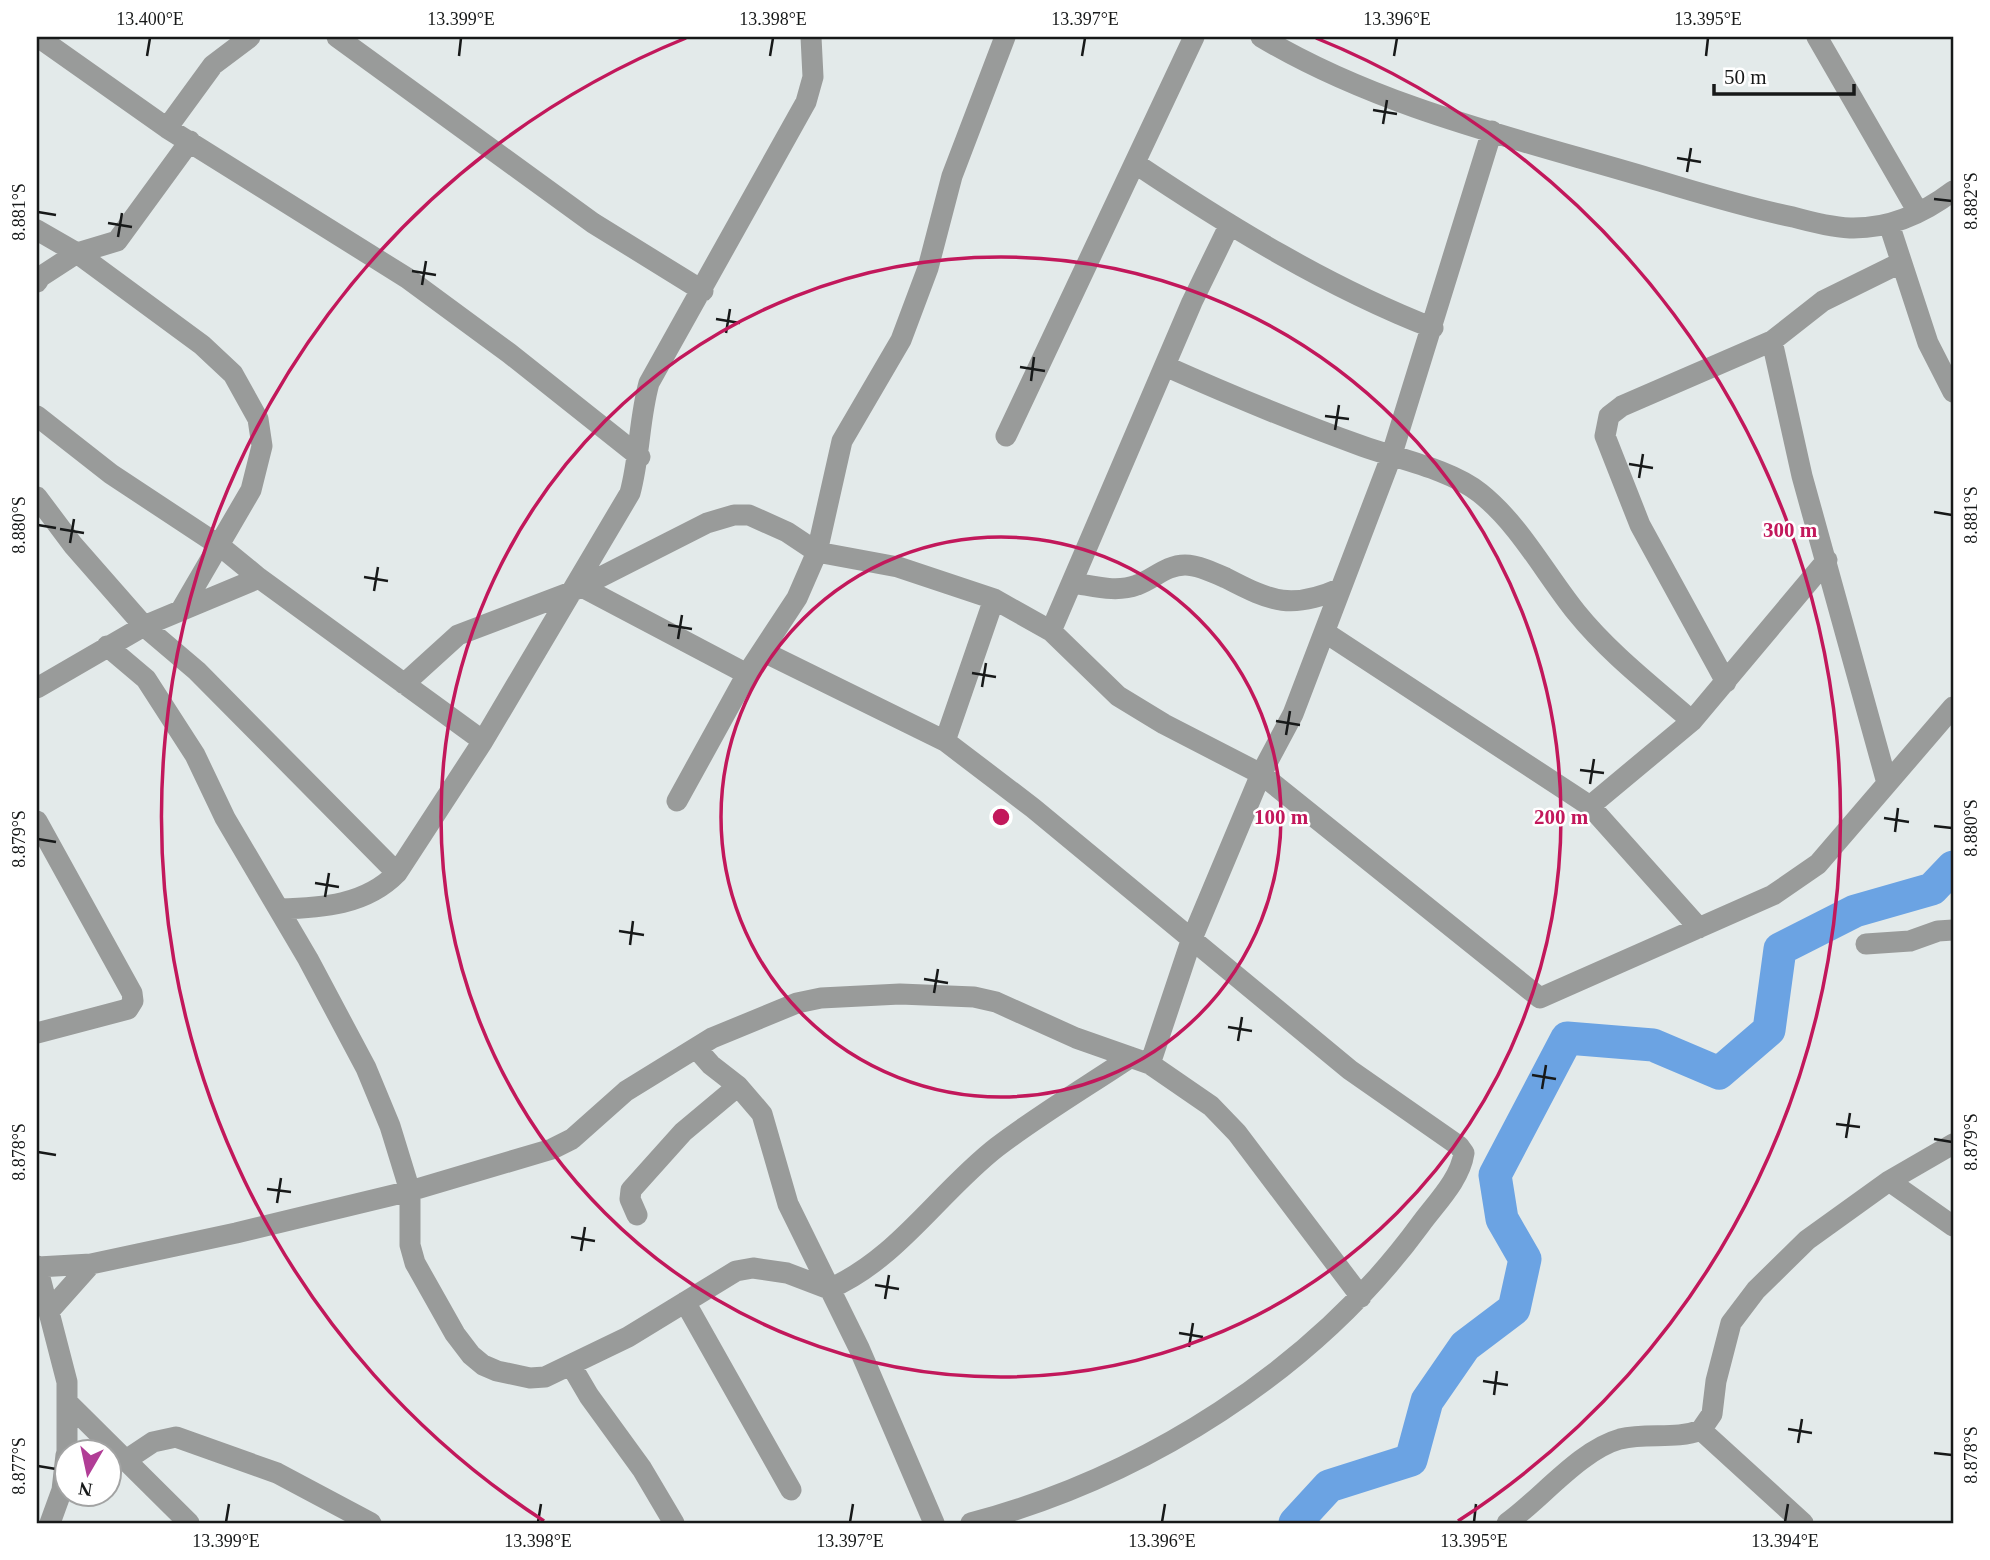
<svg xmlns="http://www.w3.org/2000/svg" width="1990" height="1560" viewBox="0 0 1990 1560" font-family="Georgia,serif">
	<rect width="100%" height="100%" fill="#e3eaea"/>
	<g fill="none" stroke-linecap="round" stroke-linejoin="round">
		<path stroke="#6ba3e3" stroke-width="33" d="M1295 1523 1329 1486 1411 1460 1427 1401 1465 1346 1514 1309 1525 1259 1502 1219 1495 1175 1567 1038 1653 1045 1719 1073 1769 1030 1780 949 1855 911 1932 889 1953 867"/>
		<path stroke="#999b9a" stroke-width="21" d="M38 37 167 128 407 278 509 353 640 457
			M337 37 593 223 703 291
			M1261 37C1380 108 1518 139 1649 178 1697 192 1744 207 1793 217 1811 222 1832 227 1850 228 1888 229 1924 213 1953 191
			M1817 37 1918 212
			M167 128 213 65 250 37
			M1136 164C1230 227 1328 287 1433 328
			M1889 224 1928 343 1953 392
			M37 230 77 253 202 345 233 374 258 419 262 446 251 490 181 610
			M37 282 40 277 77 253 117 241 190 141
			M1772 341 1802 476 1887 783
			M1165 366C1230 395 1295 422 1362 446 1398 459 1450 469 1480 493 1520 525 1544 572 1576 612 1609 653 1652 686 1692 721
			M37 416 111 474 220 546 259 578 483 741
			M1006 436 1194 37
			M37 497 73 545 144 626 197 671 397 873
			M1073 583C1094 586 1116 593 1137 585 1154 579 1166 565 1185 565 1198 565 1215 573 1226 578 1272 602 1292 610 1341 588
			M582 587 747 674
			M1051 631 1192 302 1229 226
			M1326 633 1590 806 1699 928
			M107 646 146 679 195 755 225 818 308 959 366 1068 390 1126 410 1191V1245L415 1263 455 1334 471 1355 483 1365 497 1371 530 1378 545 1377 628 1337 736 1271 753 1268 787 1273 829 1289C898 1259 939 1192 997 1147 1039 1115 1086 1087 1131 1057
			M764 652 945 741 1033 808 1350 1070 1459 1146 1464 1153C1460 1180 1436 1203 1420 1225 1313 1371 1144 1477 971 1523
			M1726 682 1640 525 1605 436 1609 416 1622 406 1772 341 1823 301 1900 263
			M404 684 458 635 571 592 707 523 734 515H749L787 532 817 552 898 567 994 599 1051 631 1118 696 1164 724 1261 774 1540 998 1773 895 1818 864 1953 707
			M37 688 144 626 259 578
			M945 741 994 599
			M677 801 747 674 797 598 817 552 842 441 901 340 928 268 952 176 1005 37
			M1590 806 1692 721 1827 560
			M37 821 132 993 133 1001 128 1009 37 1033
			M279 909C322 908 366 905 397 873L483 741 630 493C640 456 639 419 649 383L806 102 813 77 811 37
			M1866 944 1910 941 1938 931 1953 930
			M696 1048 711 1065 738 1086 762 1114 788 1204 859 1348 934 1523
			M1150 1064 1191 941 1261 774 1293 714 1391 457 1492 131
			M1889 1181 1953 1226
			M637 1215 630 1199 631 1190 683 1132 738 1086
			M37 1266 67 1382V1452
			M38 1267 91 1264 236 1233 410 1191 552 1149 572 1139 626 1091 712 1038 797 1003 821 998 900 994 974 997 996 1002 1076 1038 1150 1064 1211 1106 1237 1133 1361 1297
			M685 1302 791 1490
			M50 1310 91 1264
			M572 1367 589 1396 642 1469 674 1523
			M69 1404 189 1523
			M1701 1430 1803 1523
			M126 1460 153 1442 176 1437 277 1473 371 1523
			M50 1523 62 1490 66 1455
			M1507 1523C1541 1499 1580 1450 1620 1439 1648 1432 1675 1440 1701 1430L1712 1414 1716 1381 1731 1323 1756 1290 1807 1240 1889 1181 1953 1144"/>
	</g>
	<path fill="none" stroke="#171919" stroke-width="2.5" d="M147 56 150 38M459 56 461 38M770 56 773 38M1082 56 1085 38M1394 56 1397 38M1706 56 1708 38M1373 110 1397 114M1383 124 1387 100M1677 158 1701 162M1687 172 1691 148M1934 199 1952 201M38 212 56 215M108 223 132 227M118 237 122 213M412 271 436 275M422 285 426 261M716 319 740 323M726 333 730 309M1020 367 1045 371M1031 381 1034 357M1325 416 1349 419M1335 430 1339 405M1629 464 1653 468M1639 478 1643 454M1934 512 1952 515M38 525 56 528M60 529 84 533M70 543 74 519M364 577 388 581M374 591 378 567M668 625 692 629M678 639 682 615M972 673 996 677M982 687 986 663M1276 721 1300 725M1286 735 1290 711M1580 770 1604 773M1590 784 1594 759M1884 818 1909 822M1934 826 1952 828M1895 832 1898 808M38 839 56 842M315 883 339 887M325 897 329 873M619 931 644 935M630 945 633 921M924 979 948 983M934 993 938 969M1228 1027 1252 1031M1238 1041 1242 1017M1532 1075 1556 1079M1542 1089 1546 1065M1836 1124 1860 1127M1846 1138 1850 1113M1934 1139 1952 1142M38 1152 56 1155M267 1189 291 1192M277 1203 281 1178M571 1237 595 1241M581 1251 585 1227M875 1285 899 1289M885 1299 889 1275M1179 1333 1203 1337M1189 1347 1193 1323M1483 1381 1508 1385M1494 1395 1497 1371M1788 1429 1812 1433M1798 1443 1802 1419M1934 1453 1952 1455M38 1466 56 1469M226 1522 229 1504M538 1522 541 1504M850 1522 853 1504M1162 1522 1165 1504M1474 1522 1476 1504M1785 1522 1788 1504"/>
	<g fill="none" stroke="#c2185b" stroke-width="3.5">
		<circle cx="1001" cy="817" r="280"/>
		<circle cx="1001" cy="817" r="560"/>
		<path d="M544 1521A840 840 0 0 1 686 38M1316 38A840 840 0 0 1 1458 1521"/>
	</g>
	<circle cx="1001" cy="817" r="10" fill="#c2185b" stroke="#fff" stroke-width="3.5"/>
	<g font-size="21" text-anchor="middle" font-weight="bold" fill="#c2185b" stroke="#fff" stroke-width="5" stroke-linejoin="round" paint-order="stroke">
		<text x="1790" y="537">300 m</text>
		<text x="1281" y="824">100 m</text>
		<text x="1561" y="824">200 m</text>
	</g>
	<rect width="1990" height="1560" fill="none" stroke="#ffffff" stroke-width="77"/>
	<g transform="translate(88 1473) rotate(189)"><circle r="33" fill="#ffffff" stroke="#a2a3a3" stroke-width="2"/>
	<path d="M0-5L12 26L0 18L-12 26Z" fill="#b13d96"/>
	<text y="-10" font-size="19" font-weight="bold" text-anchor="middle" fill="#171919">N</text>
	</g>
	<path d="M1714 84v10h140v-10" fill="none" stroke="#171919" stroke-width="3.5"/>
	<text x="1724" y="84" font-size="21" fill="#171919" stroke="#ffffff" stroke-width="5" paint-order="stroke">50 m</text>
	<rect x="38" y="38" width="1914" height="1484" fill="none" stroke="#171919" stroke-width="2.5"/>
	<g font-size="18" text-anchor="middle" fill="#171919">
		<text x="150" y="25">13.400°E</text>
		<text x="461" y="25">13.399°E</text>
		<text x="773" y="25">13.398°E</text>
		<text x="1085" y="25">13.397°E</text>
		<text x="1397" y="25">13.396°E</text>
		<text x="1708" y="25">13.395°E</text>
		<text transform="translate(1971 201) rotate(-90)" y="6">8.882°S</text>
		<text transform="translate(19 212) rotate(-90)" y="6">8.881°S</text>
		<text transform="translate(1971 515) rotate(-90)" y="6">8.881°S</text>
		<text transform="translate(19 525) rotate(-90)" y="6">8.880°S</text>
		<text transform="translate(1971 828) rotate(-90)" y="6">8.880°S</text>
		<text transform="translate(19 839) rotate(-90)" y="6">8.879°S</text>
		<text transform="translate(1971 1142) rotate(-90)" y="6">8.879°S</text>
		<text transform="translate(19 1152) rotate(-90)" y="6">8.878°S</text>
		<text transform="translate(1971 1455) rotate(-90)" y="6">8.878°S</text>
		<text transform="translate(19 1466) rotate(-90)" y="6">8.877°S</text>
		<text x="226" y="1547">13.399°E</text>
		<text x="538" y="1547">13.398°E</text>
		<text x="850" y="1547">13.397°E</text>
		<text x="1162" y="1547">13.396°E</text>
		<text x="1474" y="1547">13.395°E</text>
		<text x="1785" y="1547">13.394°E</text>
	</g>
</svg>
